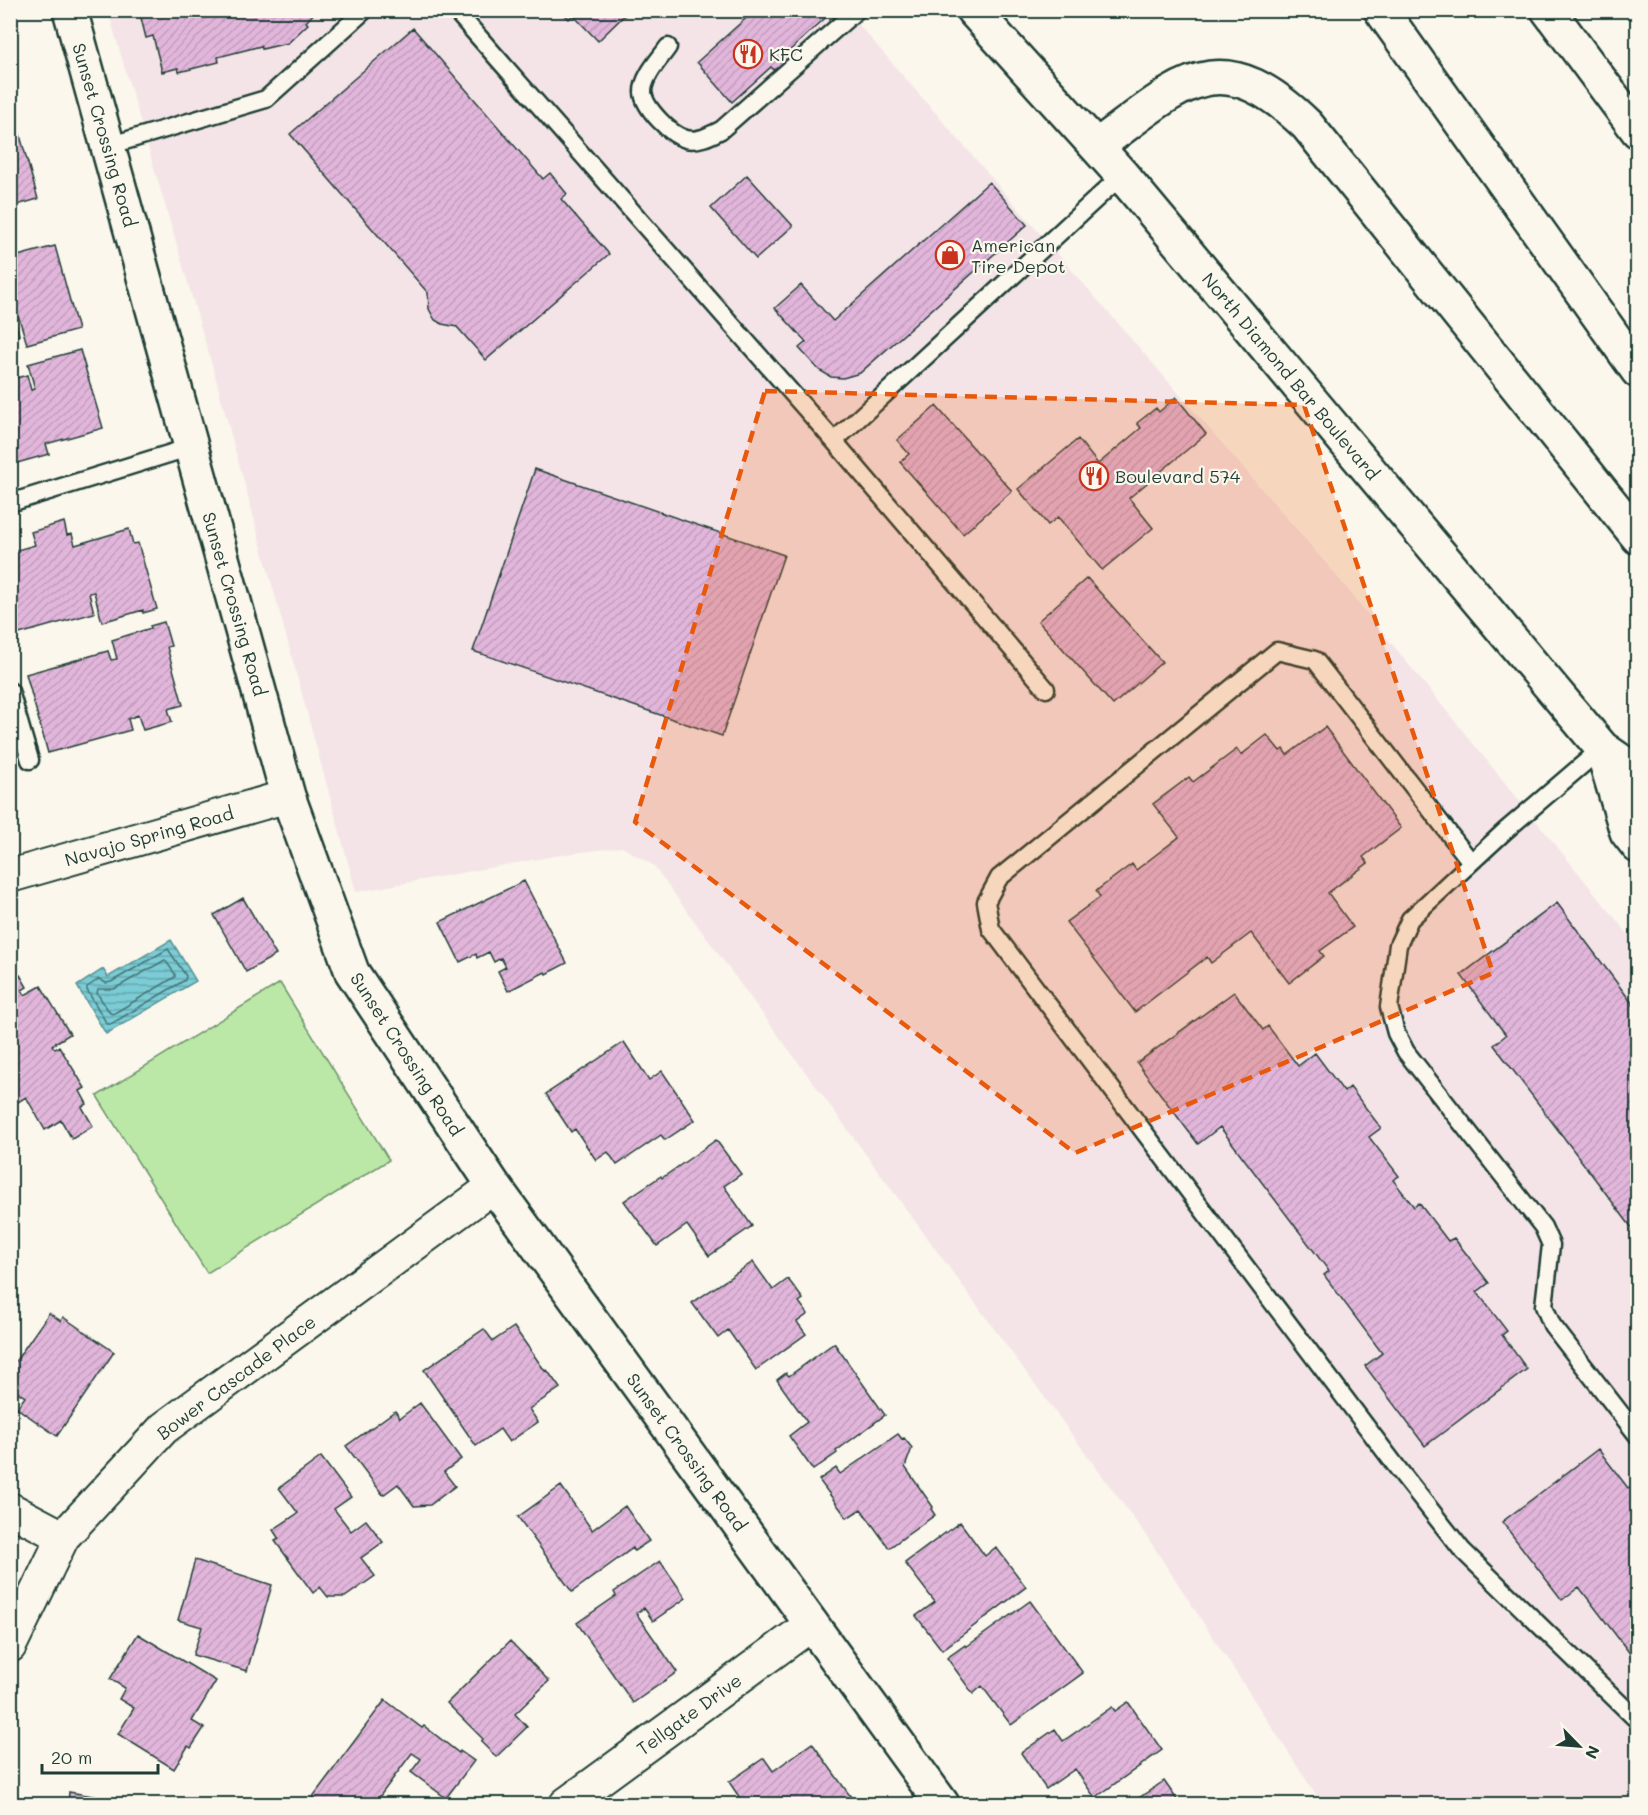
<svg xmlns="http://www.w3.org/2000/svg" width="1648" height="1815" viewBox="0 0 1648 1815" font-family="Mali,sans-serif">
	<defs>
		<pattern id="water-rules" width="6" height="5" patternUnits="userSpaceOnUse" patternTransform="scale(1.5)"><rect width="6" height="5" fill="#7cccd6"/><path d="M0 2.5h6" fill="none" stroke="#65a7ae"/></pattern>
		<pattern id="building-hatch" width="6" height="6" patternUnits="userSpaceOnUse" patternTransform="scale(1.5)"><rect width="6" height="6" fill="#e2b6db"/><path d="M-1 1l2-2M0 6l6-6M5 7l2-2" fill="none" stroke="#c19dbd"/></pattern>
	</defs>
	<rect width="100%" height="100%" fill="#fbf7ec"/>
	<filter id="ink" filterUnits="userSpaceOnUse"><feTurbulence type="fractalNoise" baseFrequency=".0167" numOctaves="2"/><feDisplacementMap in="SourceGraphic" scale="12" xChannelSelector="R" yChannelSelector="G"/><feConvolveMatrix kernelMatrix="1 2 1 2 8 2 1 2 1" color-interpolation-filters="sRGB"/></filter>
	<g filter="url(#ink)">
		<path fill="#f4e4e7" d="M108 11H847L1331 569 1637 945V1804H1322L1148 1538 653 865 622 847 566 854 356 892 212 365Z"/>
		<path fill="#bbe8a6" stroke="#6d926d" stroke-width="1.5" d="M280 983 389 1160 207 1273 97 1096Z"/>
		<path fill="url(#water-rules)" stroke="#579395" stroke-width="1.5" d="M171 940 196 981 106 1034 77 986 103 969 108 977Z"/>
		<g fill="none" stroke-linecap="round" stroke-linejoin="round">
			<path stroke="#447675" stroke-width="1.5" d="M168 949 186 976 185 980 111 1024H107L87 990V987L99 979 106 983 111 982Z
				M165 960 175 974V977L113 1014 110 1013 97 993 98 989H114Z"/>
		</g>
		<path fill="url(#building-hatch)" stroke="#1f3d34" stroke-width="1.5" d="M139 10H317L306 22 308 24 288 43 262 49 261 46 218 57 219 62 179 72 178 68 162 72 153 36 146 38Z
			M560 10H630L598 41 573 15 569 19Z
			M755 10H834L788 52 793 57 776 72 771 67 732 102 697 62Z
			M413 28 543 179 550 173 567 194 561 199 609 254 486 360 457 327 442 324 435 320 429 309 428 293 290 134Z
			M10 88 15 104 10 106Z
			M16 121 38 199 10 207V123Z
			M747 175 793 226 756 259 711 208Z
			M989 182 1027 225 860 373 843 378 831 377 819 370 799 348 806 342 775 308 801 285 833 321Z
			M55 246 78 330 27 344 19 318 15 320 19 335 10 338V258Z
			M80 350 103 428 46 444 49 454 10 465V380L27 375 31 390 35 389 28 364Z
			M1176 397 1206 434 1129 498 1153 528 1102 570 1058 517 1048 525 1018 489 1078 439 1098 464 1141 428 1137 423 1156 408 1159 412Z
			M936 406 1012 491 963 534 900 462 909 454 897 440Z
			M535 469 784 555 722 736 473 651Z
			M64 522 67 535 72 534 75 545 129 529 133 544 138 543 157 609 143 613V610L102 622 94 592 89 593 94 613 12 636 10 552 35 545 31 532Z
			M1087 578 1162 662 1113 705 1038 621Z
			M164 622 171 646 167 647 183 705 168 709 172 722 143 730 138 715 128 719 131 730 48 753 26 674 108 651 111 660 117 659 112 640 151 628 150 626Z
			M1325 727 1401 828 1363 857 1368 863 1328 893 1353 927 1320 951 1324 956 1289 983 1251 933 1211 963 1207 957 1135 1012 1066 922 1100 897 1096 891 1132 864 1136 870 1179 837 1153 804 1189 777 1193 782 1237 749 1241 755 1267 735 1280 751 1283 749 1287 755Z
			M524 881 567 963 546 974 545 972 508 991 498 971 506 967 501 958 494 962 489 952 477 958 476 954 460 962 440 922Z
			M243 898 276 955 246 972 214 915Z
			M1557 903 1638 1011V1236L1494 1045 1506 1035 1461 975Z
			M20 975 27 987 22 990 25 995 41 986 70 1034 52 1045 55 1049 59 1046 85 1088 80 1091 87 1104 82 1107 93 1126 72 1139 61 1120 45 1130 26 1097 13 1105 10 1100V981Z
			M1234 992 1263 1030 1268 1026 1298 1066 1315 1053 1344 1092 1350 1087 1381 1128 1369 1137 1399 1176 1393 1180 1414 1207 1419 1203 1448 1241 1454 1238 1489 1283 1477 1292 1507 1331 1502 1335 1527 1369 1425 1446 1365 1366 1382 1353 1324 1275 1329 1271 1220 1127 1198 1144 1137 1063Z
			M624 1042 649 1080 662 1071 695 1120 665 1140 661 1135 617 1165 608 1152 596 1160 575 1129 571 1132 546 1094Z
			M716 1140 741 1174 724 1186 752 1226 709 1256 687 1225 657 1246 624 1201 661 1176 662 1178Z
			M753 1262 773 1290 788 1279 803 1299 799 1302 808 1314 797 1322 806 1334 756 1370 728 1330 718 1338 692 1303Z
			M49 1313 61 1321 63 1317 114 1352 57 1436 17 1408 25 1397 10 1387V1369Z
			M514 1327 545 1371 547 1370 560 1388 529 1409 538 1422 509 1442 500 1429 476 1446 424 1370 484 1329 493 1341Z
			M834 1343 885 1415 836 1451 837 1453 813 1470 789 1436 807 1422 777 1380 786 1373 789 1376Z
			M420 1403 461 1459 444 1472 455 1486 430 1505 414 1506 398 1484 383 1495 346 1446 395 1411 400 1418Z
			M898 1434 902 1439 904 1438 912 1448 905 1467 933 1507 931 1509 935 1515 889 1548 861 1509 847 1518 819 1480 836 1468 840 1474Z
			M1598 1449 1628 1488 1634 1484 1638 1489V1664L1579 1587 1562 1600 1502 1522Z
			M321 1457 351 1497 334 1509 351 1531 366 1520 383 1542 361 1558 375 1576 345 1597H328L320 1587 313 1593 275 1541 279 1539 273 1530 298 1513 279 1488Z
			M561 1486 592 1530 625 1506 649 1541 634 1551 633 1548 572 1592 518 1517Z
			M960 1522 985 1556 996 1547 1026 1587 942 1650 916 1616 935 1602 905 1563Z
			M195 1560 272 1585 247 1671 193 1655 202 1627 178 1620Z
			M660 1561 686 1598 653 1621 644 1608 636 1613 677 1672 633 1703 577 1623 616 1596 614 1592Z
			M1030 1601 1083 1673 1011 1725 982 1686 973 1694 947 1658 965 1645 966 1647Z
			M138 1634 216 1681 192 1721 204 1728 191 1748 188 1746 174 1769 118 1734 134 1708 119 1699 125 1688 110 1679Z
			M510 1641 549 1681 515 1714 527 1727 496 1757 481 1742 483 1739 447 1703Z
			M385 1700 422 1728 424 1726 459 1753 460 1751 474 1761 446 1798 411 1772 421 1759 412 1753 374 1804H312L309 1802Z
			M1128 1702 1162 1750 1095 1798 1075 1769 1046 1789 1021 1753 1055 1729 1063 1741 1112 1707 1115 1711Z
			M812 1743 856 1804H748L744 1799 742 1801 729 1782 764 1758 773 1771Z
			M1164 1781 1180 1804H1130Z
			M69 1792 110 1799V1802L126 1804H68Z"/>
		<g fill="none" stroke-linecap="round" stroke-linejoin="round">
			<g stroke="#1f3d34" stroke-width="21">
				<path id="lane" d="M455 10 834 441 1046 689
					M668 47C660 59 643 76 643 92 644 108 671 135 686 139 698 142 711 135 721 130L857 10
					M108 146 266 99 365 10
					M834 441 1122 175
					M10 503 191 447
					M10 691 30 760
					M1602 748 1505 831 1410 919 1398 945 1389 1007 1396 1033 1406 1052 1543 1227 1551 1245 1544 1306 1552 1325 1638 1436
					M1471 862 1315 660 1277 651 999 878 986 902 991 929 1399 1470 1462 1550 1638 1721"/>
			</g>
			<g stroke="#1f3d34" stroke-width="36">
				<path id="street" d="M10 876 288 796
					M10 1509 63 1537
					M10 1646 63 1537 164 1428 494 1186
					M566 1804 812 1624"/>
			</g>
			<g stroke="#1f3d34" stroke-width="38">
				<path id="secondary" d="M70 10 288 796 352 972 494 1186 942 1804
					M973 10 1122 175 1602 748 1638 773
					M1602 748 1627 832 1638 846"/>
			</g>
			<g stroke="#1f3d34" stroke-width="38">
				<path id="highway" d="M1381 10 1638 371
					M1548 10 1638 131
					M1097 146C1180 86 1217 38 1307 125L1638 537"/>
			</g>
			<use href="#lane" stroke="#fbf7ec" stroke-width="16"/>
			<use href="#street" stroke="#fbf7ec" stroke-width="32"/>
			<use href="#secondary" stroke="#fbf7ec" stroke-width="33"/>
			<use href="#highway" stroke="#fbf7ec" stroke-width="33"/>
		</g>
	</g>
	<path fill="#e8590c" fill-opacity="0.2" stroke="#e8590c" stroke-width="4.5" stroke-dasharray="12 8" stroke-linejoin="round" d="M765 391 1304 405 1493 973 1075 1153 635 822Z"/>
	<defs>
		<g id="restaurant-ring" transform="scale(1.5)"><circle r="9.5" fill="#fbf7ec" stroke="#c8321e" stroke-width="1.5"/><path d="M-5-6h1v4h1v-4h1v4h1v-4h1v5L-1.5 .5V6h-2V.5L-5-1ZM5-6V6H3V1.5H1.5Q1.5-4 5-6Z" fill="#c8321e"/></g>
		<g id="shop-ring" transform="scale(1.5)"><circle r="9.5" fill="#fbf7ec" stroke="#c8321e" stroke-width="1.5"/><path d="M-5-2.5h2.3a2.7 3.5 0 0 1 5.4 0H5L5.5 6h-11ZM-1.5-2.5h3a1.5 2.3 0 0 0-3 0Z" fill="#c8321e"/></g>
	</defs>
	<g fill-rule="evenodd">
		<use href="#restaurant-ring" x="748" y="54"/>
		<use href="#shop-ring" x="950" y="255"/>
		<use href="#restaurant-ring" x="1094" y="476"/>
	</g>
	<g text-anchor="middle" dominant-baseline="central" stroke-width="4.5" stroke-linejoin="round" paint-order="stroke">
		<g font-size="18" fill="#1f3d34" stroke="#fbf7ec" text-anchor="start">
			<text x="769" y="54">KFC</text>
			<text x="971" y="245">American<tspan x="971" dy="21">Tire Depot</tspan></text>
			<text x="1115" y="476">Boulevard 574</text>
		</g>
		<g font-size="18" fill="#1f3d34" stroke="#fbf7ec">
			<text transform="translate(105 135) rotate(74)">Sunset Crossing Road</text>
			<text transform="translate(1291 376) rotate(50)">North Diamond Bar Boulevard</text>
			<text transform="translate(235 604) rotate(74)">Sunset Crossing Road</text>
			<text transform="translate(149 836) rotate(-16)">Navajo Spring Road</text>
			<text transform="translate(407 1054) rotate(57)">Sunset Crossing Road</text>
			<text transform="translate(236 1377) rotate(-37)">Bower Cascade Place</text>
			<text transform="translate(687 1452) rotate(54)">Sunset Crossing Road</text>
			<text transform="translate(689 1714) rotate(-36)">Tellgate Drive</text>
		</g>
	</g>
	<rect width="1648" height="1815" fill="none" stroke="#fbf7ec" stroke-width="36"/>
	<rect x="18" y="18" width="1612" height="1779" fill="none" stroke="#1f3d34" stroke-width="2" filter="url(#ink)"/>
	<g transform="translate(1579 1746) rotate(115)" stroke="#fbf7ec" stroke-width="4.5" paint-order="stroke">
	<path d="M0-4.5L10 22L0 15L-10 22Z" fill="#1f3d34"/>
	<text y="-9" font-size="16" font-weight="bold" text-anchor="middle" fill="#1f3d34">N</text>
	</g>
	<path d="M42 1764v9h116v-9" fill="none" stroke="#1f3d34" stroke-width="3"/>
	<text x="51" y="1764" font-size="18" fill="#1f3d34" stroke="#fbf7ec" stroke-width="4.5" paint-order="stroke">20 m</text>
</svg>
